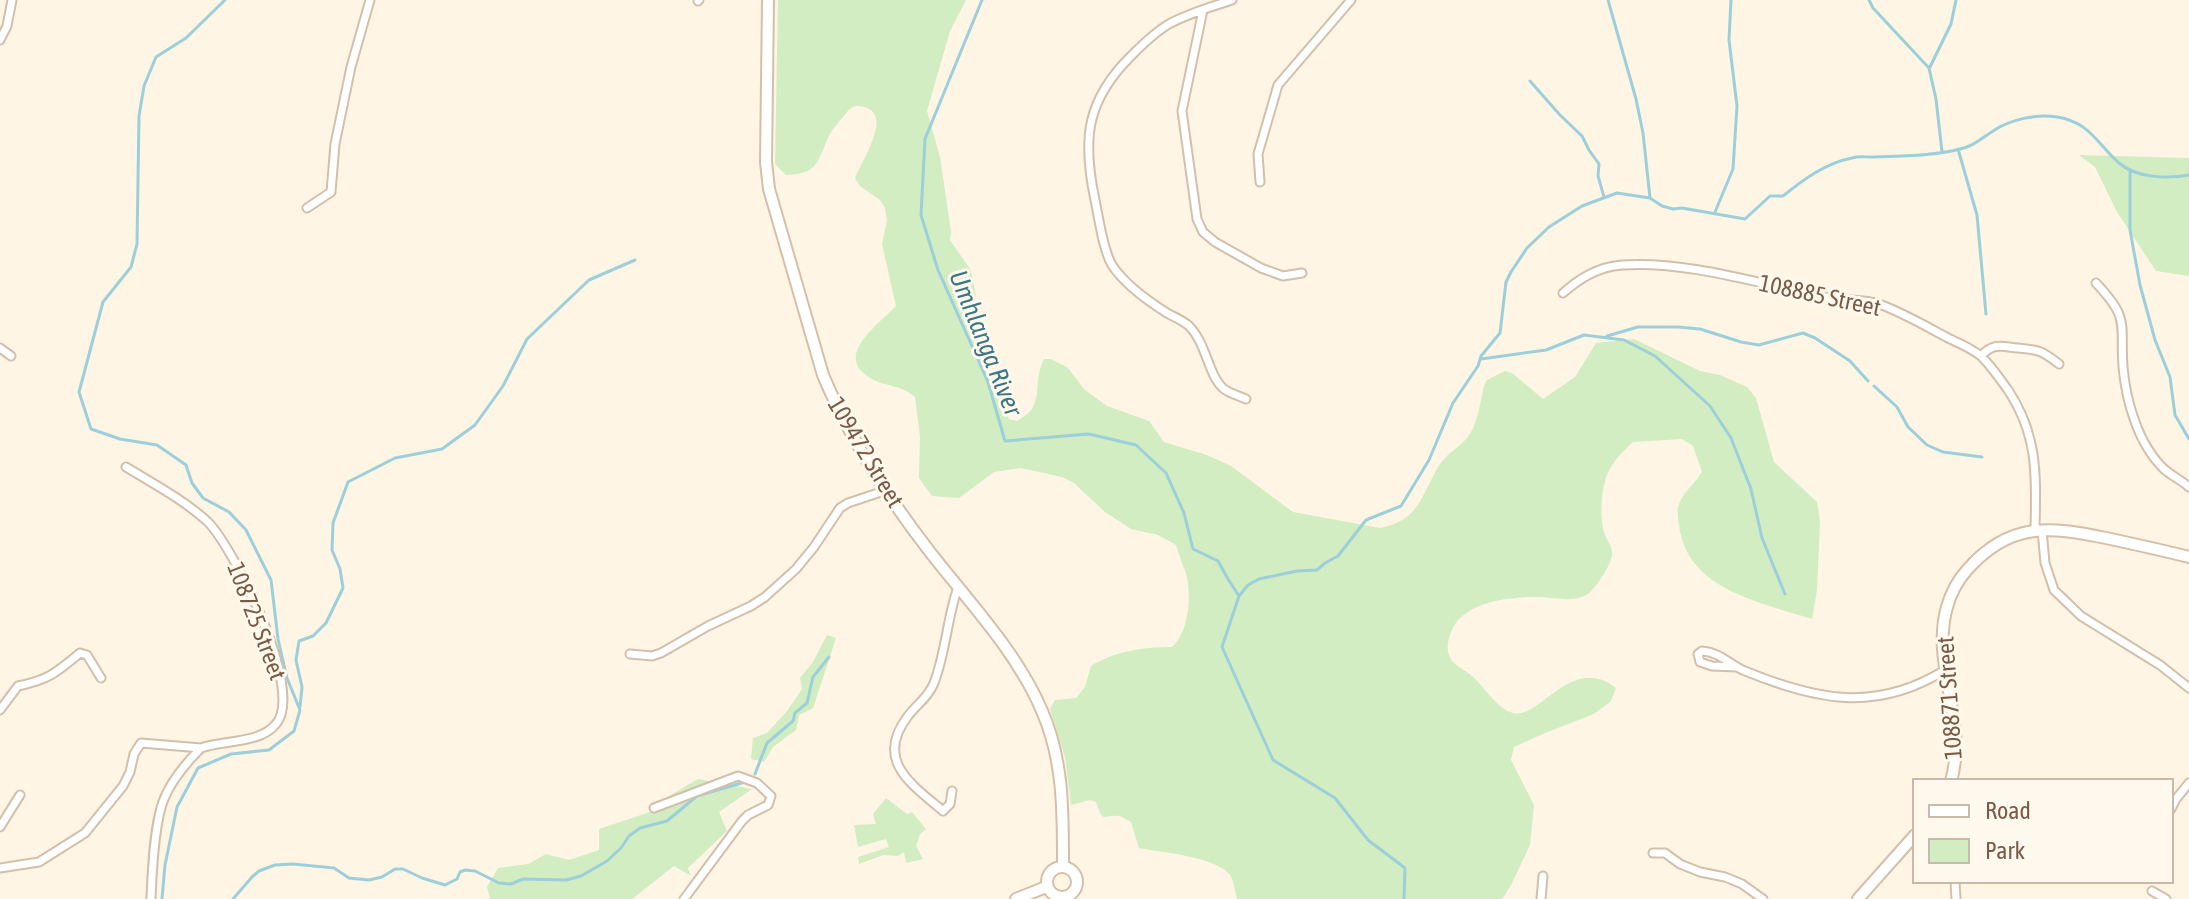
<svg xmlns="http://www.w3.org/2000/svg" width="2189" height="899" viewBox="0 0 2189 899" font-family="'Asap Condensed',sans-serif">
	<rect width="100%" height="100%" fill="#fef5e4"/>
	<path fill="#d1edc1" d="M778 0H966L950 31 927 111 940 157 951 232 950 240 970 269 972 275 976 297 974 339 992 373 1009 419 1017 421C1022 418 1030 413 1033 407 1040 393 1035 377 1044 359H1051L1068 368 1085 390 1107 406 1149 421 1164 442 1207 455 1231 466 1293 512 1380 528C1421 520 1421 494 1440 464 1447 453 1459 448 1467 438 1478 425 1480 402 1484 386L1487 380 1505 371 1512 373 1543 399 1575 377 1596 343 1634 339 1700 371 1720 375 1747 387 1756 398 1774 462 1817 502 1820 522 1817 590 1812 619C1763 603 1692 591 1680 532 1679 524 1677 516 1678 508 1681 493 1694 485 1702 472L1693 446 1682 439 1633 442C1623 451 1612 462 1607 475 1601 490 1599 520 1605 535 1607 541 1612 546 1612 552 1614 561 1596 588 1589 593 1577 603 1555 598 1541 597 1514 597 1481 599 1460 618 1453 624 1446 641 1448 651 1450 665 1463 668 1472 676 1484 686 1497 709 1513 713 1540 720 1571 653 1616 688L1611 701 1594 714 1545 733 1514 747 1511 760 1534 805 1530 845 1511 885 1502 899H1237C1235 892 1234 880 1230 875 1217 857 1160 852 1139 848L1131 822C1127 820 1123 817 1119 816 1102 814 1104 825 1096 802L1090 800 1071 805 1065 757 1050 709 1055 700 1076 698 1085 687 1091 666C1115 651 1144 647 1172 647 1189 631 1191 599 1187 577 1184 567 1179 556 1176 545L1158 535 1131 529 1105 512 1074 483 1062 477 1021 468 994 472 959 498 932 496 919 478 920 437 915 397C900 385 890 387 874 380 830 358 877 326 896 306L882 244 887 221 885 208 880 200 860 186 855 178C861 162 894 114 864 107 856 105 852 106 847 112 842 118 836 125 831 132 825 142 822 156 815 165 808 174 796 174 786 175L775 164Z
		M2079 155 2189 158V276L2156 271 2117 212 2095 167Z
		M827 635 836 638 813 708 799 715 796 730 773 747 764 762 751 759 753 738 767 733 787 711 802 689 800 678 813 662Z
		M698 779 752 789 719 812 727 831 688 868 691 876 674 866 632 899H490L487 887 498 868 528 864 546 854 569 860 599 850V829L653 811 664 799Z
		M886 798 907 814 912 812 926 829 920 834 916 846 923 859 906 863 904 852 898 856 883 855 859 864 858 857 889 847 886 839 858 847 854 825 876 824 873 814Z"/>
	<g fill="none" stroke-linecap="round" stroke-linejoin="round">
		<path stroke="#9dcfdb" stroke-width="3" d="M982 0 925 139 921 215 938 270 988 382 1005 441 1089 434 1136 445 1166 473 1184 513 1193 549 1218 561 1228 579 1239 596 1222 647 1273 760 1335 798 1368 840 1405 868 1404 899
			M1608 0 1636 99 1643 133 1650 198
			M1869 0 1873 8 1929 68 1936 99 1942 152
			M1930 67 1951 24 1956 0
			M1530 81 1560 115 1582 136 1589 150 1599 164 1598 176 1604 197
			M1958 149 1977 215 1986 314
			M2130 170V230L2140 285 2155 340 2170 377 2175 415 2189 439
			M1715 212 1733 169 1737 106 1729 40 1731 0
			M1607 336 1638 327H1678L1700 329 1741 342 1759 345 1803 333 1815 338 1850 361 1868 381
			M1481 359 1546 350 1584 335 1624 340 1655 356 1710 406 1731 438 1751 489 1762 538 1785 594
			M1874 386 1897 407 1908 427 1927 445 1943 452 1982 457
			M1239 596 1248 585 1259 579 1297 571 1317 570 1325 563 1338 556 1366 520 1401 506 1429 460 1453 403 1478 366 1481 356 1500 333 1506 282 1511 272 1527 248 1549 227 1582 206 1617 193 1650 198 1662 206 1673 209 1682 208 1745 219 1770 196H1783C1804 179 1826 163 1852 158 1858 156 1864 157 1870 157 1898 156 1941 156 1967 147 1976 144 1985 136 1993 131 2011 119 2036 114 2057 117 2090 122 2097 144 2119 163 2136 178 2168 179 2189 175
			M300 707 302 687 296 660 299 641 313 636 326 623 343 588 340 569 332 550 333 523 348 482 395 458 442 449 475 425 503 386 527 339 589 280 635 260
			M755 774 767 743 793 721 795 713 807 703 813 677 829 657
			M162 899 165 865 177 807 198 768 231 754 269 750 294 731 300 710 287 678 278 639 271 580 246 530 229 512 203 498 192 483 186 465 157 445 120 439 91 429 79 392 103 302 131 267 137 244 139 116 144 86 156 57 186 38 225 0
			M233 899 252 877 259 871 275 865 293 864 334 868 349 878 369 880 382 877 395 869H403L422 878 445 885 457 879 460 872 465 870 475 871 499 883 511 884 523 879 566 880 581 876 607 861 621 848 629 836 640 828 667 821 697 796 745 782"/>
		<g stroke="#d2bfac" stroke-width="11">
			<path id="street" d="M1232 0C1211 7 1189 13 1169 24 1155 32 1143 44 1132 55 1086 100 1082 139 1095 200 1099 219 1103 250 1112 265 1125 285 1148 301 1167 313 1174 317 1182 320 1188 325 1207 343 1208 376 1224 389 1229 393 1239 396 1246 399
				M698 1 699 0
				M1203 10 1182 111 1197 219 1203 232 1215 242 1261 268 1283 276 1302 273
				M0 40 7 26 12 0
				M1260 182 1258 154 1278 85 1351 0
				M307 208 331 192 335 144 351 67 370 0
				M2096 283C2130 319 2120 322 2123 367 2126 401 2138 444 2164 469 2172 476 2181 480 2189 487
				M1563 293C1580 278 1598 267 1622 265 1687 260 1767 286 1831 298 1847 301 1863 299 1879 304 1904 313 1927 327 1950 339 1961 344 1973 349 1982 357 1992 367 2000 379 2008 390 2039 437 2036 477 2035 530
				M0 348 11 356
				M1981 356C1993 343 2000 346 2017 348 2039 350 2041 350 2059 364
				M126 467C154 484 184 500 208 522 235 550 305 691 276 724 260 744 223 740 201 748 187 762 172 779 164 799 154 823 152 872 151 899
				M2042 530 2045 563 2054 590 2081 616 2160 665 2189 688
				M630 654 652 656 661 653 708 626 751 606 765 597 796 569 814 547 840 508 848 503 887 490
				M1737 667 1712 666 1700 662 1698 654 1702 651C1720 652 1730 665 1745 671 1816 700 1876 713 1945 670
				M0 710 18 686C48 680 56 673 80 653L87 655 101 678
				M952 791 950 804 943 811C911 784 874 760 908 716 917 704 928 698 934 683 946 652 947 618 958 587
				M654 808 738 776 757 783 771 796 768 805 748 815 742 821 684 899
				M2171 809 2176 799 2189 783
				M0 827 20 795
				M1653 853H1665L1680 864 1700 872 1725 877 1742 884 1763 899
				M0 868 39 862 85 833 123 786 130 772 134 754 141 743 201 748
				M1955 881 1956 899
				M2152 891 2166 899
				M1061 899V898
				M1541 899 1543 876"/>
		</g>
		<g stroke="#d5bfa9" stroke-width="14">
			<path id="secondary" d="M768 0 766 162 769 189 823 375C849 437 889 499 930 552 969 602 1017 652 1042 711 1064 761 1063 814 1063 867
				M1951 781C1964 737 1946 693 1943 649 1941 620 1948 591 1967 570 2009 522 2049 526 2106 538 2134 544 2161 550 2189 557
				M1047 882a15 15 0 1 1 30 0a15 15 0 1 1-30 0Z
				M1016 899 1046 887
				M1858 899 1915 835"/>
		</g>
		<use href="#street" stroke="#fff" stroke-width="7"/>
		<use href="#secondary" stroke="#fff" stroke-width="10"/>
	</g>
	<g text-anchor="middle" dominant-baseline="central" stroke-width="6" stroke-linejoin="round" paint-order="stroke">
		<g font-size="24" fill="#785b48" stroke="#fff8ec">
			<text transform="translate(1820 295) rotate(12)">108885 Street</text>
			<text transform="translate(866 452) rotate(59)">109472 Street</text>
			<text transform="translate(257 621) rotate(69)">108725 Street</text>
			<text transform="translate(1949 698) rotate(-94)">108871 Street</text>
		</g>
		<g font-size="26" font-style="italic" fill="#3d7786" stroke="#fff8ec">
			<text transform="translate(986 343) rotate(68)">Umhlanga River</text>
		</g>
	</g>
	<rect x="1913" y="779" width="260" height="104" fill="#fff8ec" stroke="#c9b9aa" stroke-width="2"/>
	<rect x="1929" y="805" width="40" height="12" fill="#ffffff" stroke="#c9b9aa" stroke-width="2"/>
	<text x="1985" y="819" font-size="24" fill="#785b48">Road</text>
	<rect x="1929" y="839" width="40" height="24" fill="#d1edc1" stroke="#c9b9aa" stroke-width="2"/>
	<text x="1985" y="859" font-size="24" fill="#785b48">Park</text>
</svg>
